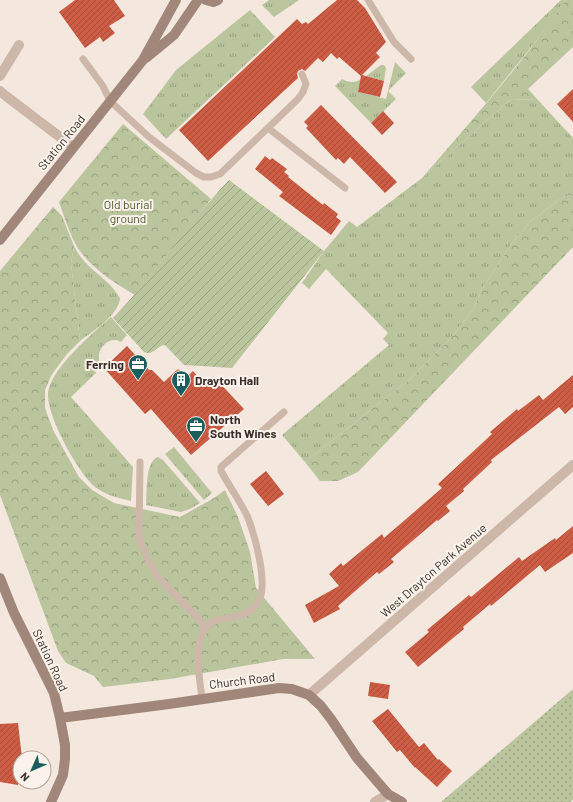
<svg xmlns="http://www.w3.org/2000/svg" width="573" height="802" viewBox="0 0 573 802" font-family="Barlow,sans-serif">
	<defs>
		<pattern id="grass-tufts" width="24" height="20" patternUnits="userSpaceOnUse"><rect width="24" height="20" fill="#bac49d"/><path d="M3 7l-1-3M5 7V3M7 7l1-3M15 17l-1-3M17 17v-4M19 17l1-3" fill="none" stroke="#98a080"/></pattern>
		<pattern id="forest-crowns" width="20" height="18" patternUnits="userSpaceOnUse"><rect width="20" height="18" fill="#bac49d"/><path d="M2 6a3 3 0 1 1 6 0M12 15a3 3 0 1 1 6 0" fill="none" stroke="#98a080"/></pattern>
		<pattern id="park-dots" width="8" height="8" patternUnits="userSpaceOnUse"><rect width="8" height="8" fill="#bac49d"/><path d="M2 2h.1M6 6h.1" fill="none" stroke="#98a080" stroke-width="1.8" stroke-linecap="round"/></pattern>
		<pattern id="garden-furrows" width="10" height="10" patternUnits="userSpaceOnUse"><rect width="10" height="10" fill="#bac49d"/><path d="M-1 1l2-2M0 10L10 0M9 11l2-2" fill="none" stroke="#98a080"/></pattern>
		<pattern id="building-hatch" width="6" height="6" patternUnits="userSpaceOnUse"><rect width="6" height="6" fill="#cc5c44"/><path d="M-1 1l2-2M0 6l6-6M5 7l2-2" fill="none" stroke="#a74c39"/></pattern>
	</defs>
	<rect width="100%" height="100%" fill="#f4e8de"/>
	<path fill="url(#grass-tufts)" d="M269 0H299L274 17 262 5Z
		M561 0H566L549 25 486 103 471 87Z
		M250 10 275 37 166 139 143 114 176 70Z
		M395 62 406 73 388 91 396 99 371 123 335 86 342 79C348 82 354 84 361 79L358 92 386 99Z
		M381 65H384L386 68 384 81 366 76Z
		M511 99 538 100 573 138V197L570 195 560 199 531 221 512 243 482 289 473 310 449 340 410 379 305 462 282 435 389 345 383 339 388 333 326 269 309 289 302 283 324 251 349 221 357 227 422 178Z
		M74 246C82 263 98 273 110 285 114 289 117 294 120 298 119 315 93 331 80 341L71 263Z
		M111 317 127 335 121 342C112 336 101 344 99 354 99 357 99 360 99 363L94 369 96 373 71 397 133 467 131 501C118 498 106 495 95 487 78 473 46 415 48 393 51 368 93 333 111 317Z
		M174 447 212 493 204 500 165 454Z
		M158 457 163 460 200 503 190 509 181 512 146 505C147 493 145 461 158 457Z"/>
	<path fill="url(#forest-crowns)" d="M566 0H573V47L528 89 538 100 511 99 422 178C472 120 523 63 566 0Z
		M123 124 211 199 135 295C113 282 90 268 76 245 69 232 64 216 59 202Z
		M570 195 573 197V247L358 472 338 481H320L305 462 410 379 449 340 473 310 482 289 512 243 531 221 560 199Z
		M53 207 62 216 74 246 71 263 80 341 68 353 52 374 45 390V408L53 430 79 477 92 490 114 503 180 517 214 498 225 490 238 517 250 552 256 588 315 659H283L170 679 103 687 94 676 66 663 58 651 0 495V271Z"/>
	<path fill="url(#park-dots)" d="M573 689V800L570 802H441Z"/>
	<path fill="url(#garden-furrows)" d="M229 180 324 251 232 368 184 365 165 345C156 346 154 356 144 352L113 318C155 275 187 224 229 180Z"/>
	<path fill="url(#building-hatch)" d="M75 0H114L125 16 109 26 115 33 103 42 100 37 85 48 59 12Z
		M337 0H357L365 8 386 42 376 53 380 57 362 75 384 81 380 97 358 92 361 76 339 57 337 59 331 53 323 62 318 58 305 71 302 69 298 71 297 74 298 78 208 161 179 130 297 19 302 24 306 22 308 24Z
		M573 89V122L557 104Z
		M321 105 397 182 385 193 350 157 344 164 338 158 336 160 306 128 308 126 304 122Z
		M383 111 394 123 382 135 371 123Z
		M265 156 270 160 272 158 287 169 284 172 289 176 288 177 323 205 324 203 338 214 336 217 341 221 331 235 279 196 283 192 255 169Z
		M127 346 149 370H152L164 382 178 369 186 378 193 371 198 377 200 375 210 385 216 379 244 409 191 455 151 409 145 414 104 368Z
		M573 375V407L565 414 559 407 491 460 492 462 463 489 464 491 446 506 450 511 438 521 437 520 391 559 394 562 379 574 377 572 338 606 340 609 314 623 305 605 339 586 329 574 341 563 343 566 382 534 384 538 442 488 438 484 492 434 490 432 517 409 518 411 539 395 543 400Z
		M266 471 284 494 268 506 250 484Z
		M573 526V553L545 572 540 565 491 606 490 604 463 627 464 629 418 667 405 652 429 632 427 630 469 595 471 597 519 557 522 561 555 538 556 540Z
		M370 682 390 685 388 699 368 696Z
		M388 709 419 747 424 743 438 760 439 759 452 771 437 787 415 767V768L400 750 397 752 372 721Z
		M18 723 22 758H20V776L18 785 0 782V724Z"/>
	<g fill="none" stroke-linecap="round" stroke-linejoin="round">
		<path stroke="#cdb7a9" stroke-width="7" d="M368 0 394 42 411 59
			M83 59 103 86 110 101 149 137 196 173 204 177H211L220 174 298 99 303 92 306 84 302 74
			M268 128 345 188
			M140 462 139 538 149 562 159 578 200 620 205 629
			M202 699C200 679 193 648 204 630 214 614 234 621 248 612 253 609 258 603 260 598 267 580 255 536 248 518 241 502 229 486 221 471V467L284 412"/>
		<path stroke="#cdb7a9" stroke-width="10" d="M0 76 19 45
			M0 91 6 96 73 147
			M309 695 573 465
			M375 802 388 794"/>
		<path stroke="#a1867a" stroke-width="10" d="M206 0 213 2 218 0
			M146 58 174 35 198 0
			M0 240 143 60 176 0
			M0 578 14 613 54 693 60 718 65 745V759L63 775 51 802
			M60 718 169 704 279 688 292 689 309 695 321 706 331 719 357 758 388 794 402 802"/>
	</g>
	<defs>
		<g id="office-pin" transform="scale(1)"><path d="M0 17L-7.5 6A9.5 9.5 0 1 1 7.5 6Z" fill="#1c5e5e" stroke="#fbf3eb"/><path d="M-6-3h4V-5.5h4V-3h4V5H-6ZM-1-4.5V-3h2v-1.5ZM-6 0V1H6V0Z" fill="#fff"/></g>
		<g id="building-pin" transform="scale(1)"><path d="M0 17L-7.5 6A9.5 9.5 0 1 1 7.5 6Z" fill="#1c5e5e" stroke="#fbf3eb"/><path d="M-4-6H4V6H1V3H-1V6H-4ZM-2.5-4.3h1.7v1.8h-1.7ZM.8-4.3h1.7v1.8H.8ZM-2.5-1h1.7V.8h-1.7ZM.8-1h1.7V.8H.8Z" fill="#fff"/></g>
	</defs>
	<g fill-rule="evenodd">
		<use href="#office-pin" x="138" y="364"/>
		<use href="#building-pin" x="181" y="380"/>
		<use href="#office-pin" x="196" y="426"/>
	</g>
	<g text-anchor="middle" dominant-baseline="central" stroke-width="4" stroke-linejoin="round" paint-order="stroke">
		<g font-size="12" fill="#3a2d29" stroke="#fbf3eb">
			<text transform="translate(61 142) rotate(-51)">Station Road</text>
			<text transform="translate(433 570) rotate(-41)">West Drayton Park Avenue</text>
			<text transform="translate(51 660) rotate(65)">Station Road</text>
			<text transform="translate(242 680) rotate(-7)">Church Road</text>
		</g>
		<g font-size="12" fill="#4c5a2c" stroke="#fbf3eb">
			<text x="128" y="204">Old burial<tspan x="128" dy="14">ground</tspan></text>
		</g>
		<g font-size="12" font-weight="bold" fill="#3a2d29" stroke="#fbf3eb" text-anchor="start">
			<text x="124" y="364" text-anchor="end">Ferring</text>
			<text x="195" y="380">Drayton Hall</text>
			<text x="210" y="419">North<tspan x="210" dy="14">South Wines</tspan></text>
		</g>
	</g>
	<g transform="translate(32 770) rotate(225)"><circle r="19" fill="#fbf3eb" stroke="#aea49d"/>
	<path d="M0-3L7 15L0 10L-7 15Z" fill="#1c5e5e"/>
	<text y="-6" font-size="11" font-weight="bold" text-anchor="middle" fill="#3a2d29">N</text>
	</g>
</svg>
